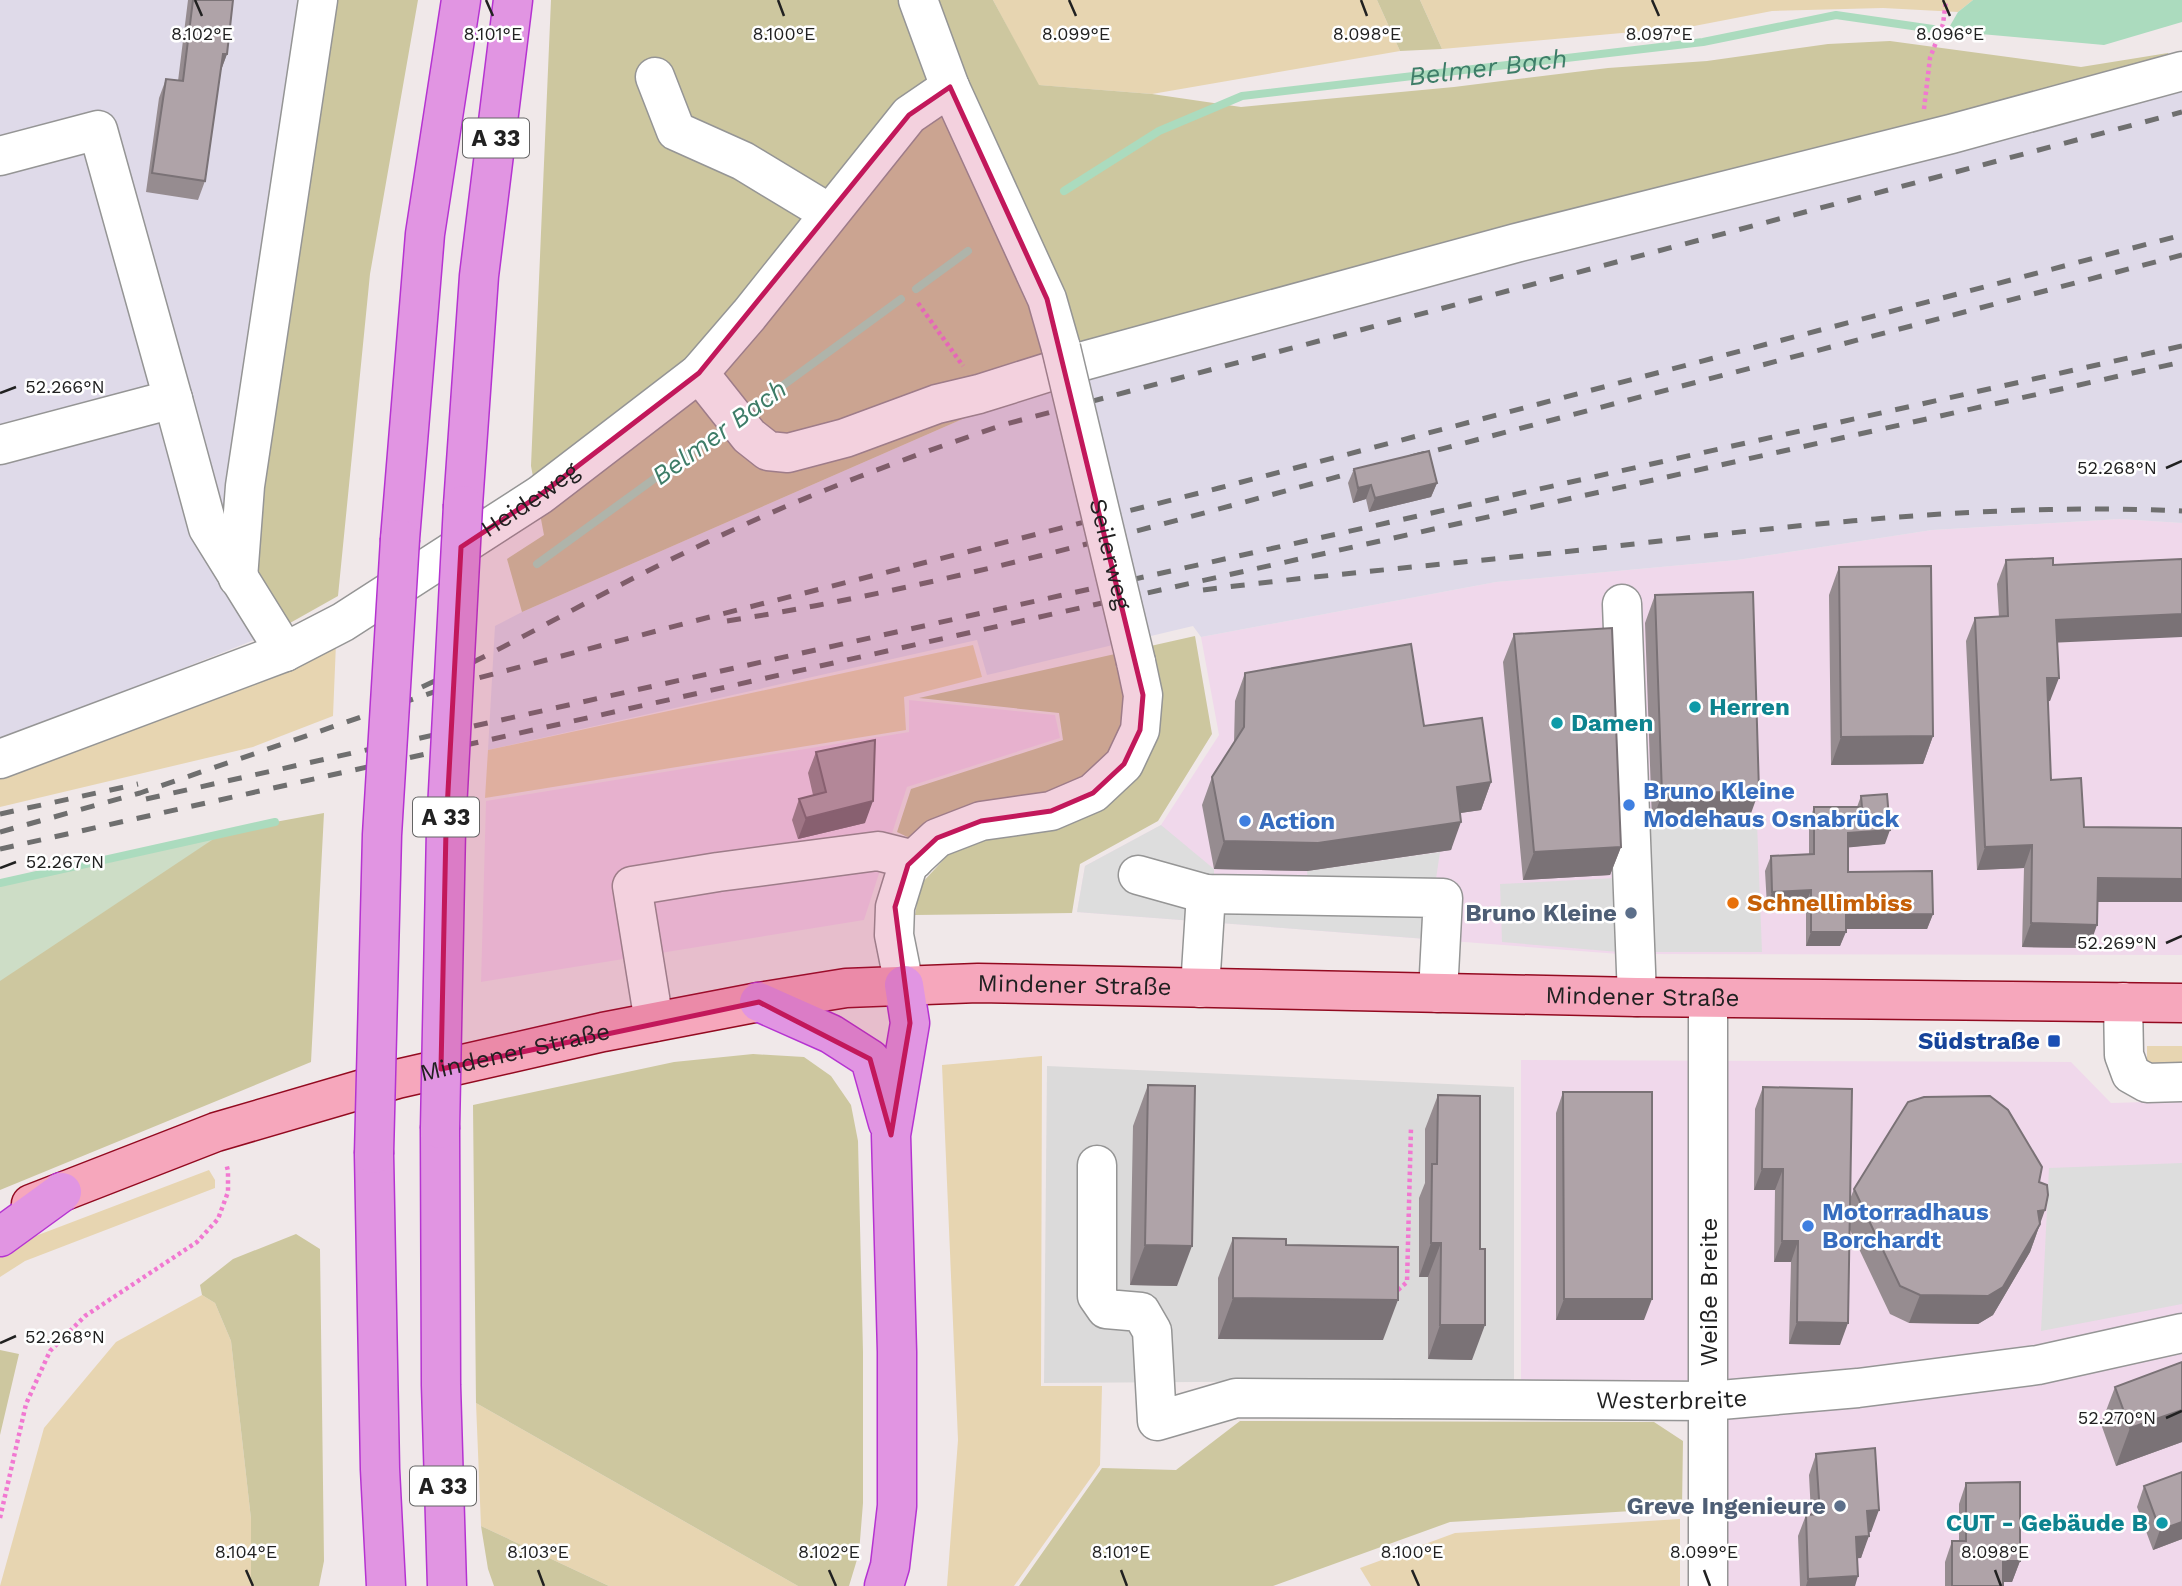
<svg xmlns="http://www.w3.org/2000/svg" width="2182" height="1586" viewBox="0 0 2182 1586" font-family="'Work Sans',sans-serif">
	<rect width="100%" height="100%" fill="#f0e8e9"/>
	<path fill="#dbdada" d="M1047 1066 1514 1087V1380L1044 1383Z"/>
	<path fill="#f0d8eb" d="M2120 519 2182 523V955L1619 954 1077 912 1085 866 1161 825 1219 735 1201 637 1496 582 1737 560 1932 530Z
		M909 700 1055 715 1060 738 907 787 864 920 481 982 486 801 909 732Z
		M1521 1060 2071 1062 2111 1103 2182 1101V1586H1727V1380L1521 1381Z"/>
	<path fill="#dfdae9" d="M0 0H318L274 632 0 741Z
		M2182 84V523L2120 519 1932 530 1737 560 1496 582 1201 637 1193 626 987 675 977 640 488 750 495 626 522 612 1088 364Z"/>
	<path fill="#e7d5b1" d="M993 0H1377L1400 51 1152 94 1038 85Z
		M1420 0H1973L1958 12 1883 8 1772 11 1689 27 1442 49Z
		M336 643 333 716 253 747 0 807V776Z
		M973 645 982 677 904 697 906 730 485 798 488 750Z
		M2147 1046H2182V1066H2147Z
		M1042 1056 1041 1386H1102L1100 1465 1014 1586H947L958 1440 942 1065Z
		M209 1170 215 1180V1188L25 1261 0 1277V1255L25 1240Z
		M202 1295 215 1303 231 1341 251 1519V1586H0L44 1428 116 1342Z
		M476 1403 798 1586H609L481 1526Z
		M1680 1519V1586H1371L1360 1568 1455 1533Z"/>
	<path fill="#cdc79f" d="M319 0H418L370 274 338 596 274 632 238 578Z
		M551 0H993L1039 85 1152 94 1241 107 1454 87 1608 68 1707 61 1828 44 1890 41 2081 67 2168 53 2173 67 1088 364 522 612 507 559 544 535 531 466Z
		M1377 0H1420L1442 49 1400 51Z
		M1195 636 1212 734 1158 821 1080 864 1072 913 915 915 920 885 947 856 897 832 911 789 1063 740 1059 713 919 698Z
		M324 813 311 1062 0 1190V883L275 822Z
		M753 1054 804 1057 831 1076 851 1105 858 1141 863 1352V1503L859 1553 849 1586H798L476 1403 473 1105 674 1062Z
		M296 1234 320 1249 324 1561 319 1586H251V1519L231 1341 215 1303 202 1295 200 1285 233 1259Z
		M0 1350 19 1354 0 1435Z
		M1240 1421 1654 1422 1683 1441 1682 1508 1450 1522 1273 1586H1019L1102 1468 1176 1470Z
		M481 1526 609 1586H494L488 1569Z"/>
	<path fill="#cdddc6" d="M221 834 0 981V883Z"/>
	<path fill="#ddd" d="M1757 822 1762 952H1619L1502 942 1500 884 1616 878 1614 827Z
		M1161 825 1214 869V877L1308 880 1307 871 1440 852 1427 939 1077 912 1085 866Z
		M2182 1163V1304L2041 1331 2049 1168Z"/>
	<path fill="#abdbbe" d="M1973 0H2182V22L2104 45 1947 31 1958 12Z"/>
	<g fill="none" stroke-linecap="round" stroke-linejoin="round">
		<g stroke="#abdbbe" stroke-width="8">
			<path id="s1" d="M1064 191 1159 131 1242 96 1703 42 1836 15 1933 29"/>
			<path d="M916 289 968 251"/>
			<path d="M744 414 901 299"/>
			<path d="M537 564 727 426"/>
			<path d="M0 883 275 822"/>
		</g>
		<g stroke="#959595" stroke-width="41">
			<g id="minor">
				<path d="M918 0 950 87 1047 299 1061 348"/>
				<path d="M655 77 676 131 743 161 829 213"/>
				<path d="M0 156 98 130 173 399"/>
				<path d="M699 373 749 436 768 451 788 453 845 438 937 404 979 394 1087 360 1516 243 1951 134 2182 71"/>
				<path d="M0 445 173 399 208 528 285 652"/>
				<path d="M238 578 245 486 318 0"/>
				<path d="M1622 604 1637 997"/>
				<path id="s2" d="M0 759 285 652 343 622 540 495 699 373 749 315 909 115 950 87"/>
				<path d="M1138 875 1206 894 1443 898 1438 993"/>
				<path d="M904 985 894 935 895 907 908 865 937 838 981 821 1051 811 1093 793 1124 764 1140 730 1143 695 1136 662"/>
				<path d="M1200 988 1206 894"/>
				<path d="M2123 1002 2124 1055 2131 1074 2147 1083 2182 1082"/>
				<path d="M654 1022 632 886 718 872 878 851 914 860"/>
				<path id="s3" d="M1097 1165V1296L1106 1309 1141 1312 1152 1331 1157 1421 1236 1398 1709 1401 1858 1388 2038 1365 2182 1333"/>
				<path d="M1708 1586V998"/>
			</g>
		</g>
		<g stroke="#930a20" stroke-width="41">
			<g id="major">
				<path id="s4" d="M31 1204 216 1132 397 1079 603 1032 759 1002 846 988 978 983 1637 997 2182 1003"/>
			</g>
		</g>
		<g stroke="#b533d1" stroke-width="41">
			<path id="highway" d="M463 505 479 276 513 0
				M400 539 425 234 461 0
				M759 1002 831 1034 870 1059 888 1123
				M440 1129 441 1385 447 1586
				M374 1154 380 1469 386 1586
				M0 1237 62 1192
				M884 1586 890 1566 897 1506V1352L891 1135 910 1023 904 985"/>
		</g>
		<path stroke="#f178d1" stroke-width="4.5" stroke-dasharray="3.5 3.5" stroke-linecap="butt" d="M1924 109 1930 58 1943 24 1946 0
			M918 303 963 366
			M1398 1290 1407 1282 1411 1127
			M0 1518 26 1404 50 1351 85 1316 197 1242 218 1219 228 1192V1171L226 1163"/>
		<use href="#minor" stroke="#fff" stroke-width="38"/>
		<use href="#major" stroke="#f6a7bc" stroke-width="38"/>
		<use href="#highway" stroke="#e195e2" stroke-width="38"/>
		<path stroke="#6f6f6f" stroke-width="5" stroke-dasharray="14 14" stroke-linecap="butt" d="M1411 457 2182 255
			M1203 590C1337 573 1473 562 1608 547 1798 525 1990 502 2182 511
			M727 621C945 587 1158 525 1370 468
			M422 687C517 643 606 589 701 545 800 497 902 459 1006 424L2182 112
			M146 799 2182 346
			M0 814 138 784
			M0 832 140 793 463 682 702 619 1219 488 2182 235
			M0 849 2182 362"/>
		<g stroke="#959595" stroke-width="41" stroke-linecap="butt">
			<g id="minor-bridge">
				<path id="s5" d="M1061 348 1136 662"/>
			</g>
		</g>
		<g stroke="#b533d1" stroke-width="41" stroke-linecap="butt">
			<path id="highway-bridge" d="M440 1129 446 829 463 505
				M374 1154 382 835 400 539"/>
		</g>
		<use href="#minor-bridge" stroke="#fff" stroke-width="38"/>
		<use href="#highway-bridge" stroke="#e195e2" stroke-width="38"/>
	</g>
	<path fill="#968c90" d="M188 0H233L227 54 221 70 205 181 198 200 146 192 159 98 166 79 178 81Z
		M1354 469 1437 483 1431 497 1369 512 1366 499 1353 503 1348 483Z
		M2006 560 2057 643 2050 701H2048L2051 780 2084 827 2098 902 2089 948 2022 947 2024 868 1977 870 1966 641 1975 618 1999 617 1997 584Z
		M1839 567 1933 736 1923 764 1831 765 1829 595Z
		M1655 595 1749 819 1652 822 1645 623Z
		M1514 634 1621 847 1610 875 1523 880 1503 662Z
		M1245 673 1424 726 1491 782 1481 810 1460 813 1451 850 1307 871 1214 869 1202 805 1212 777 1234 743 1235 701Z
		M816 752 865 823 798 839 792 820 799 799 813 795 808 773Z
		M1861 796 1885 844 1848 847V872L1933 914 1927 929H1846L1840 946H1806V904L1767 906 1765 871 1771 856 1809 854V822L1814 807H1857Z
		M1148 1085 1177 1286 1130 1285 1133 1126Z
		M1763 1087 1850 1199 1854 1189 2039 1182 2040 1224 2030 1252 1993 1315 1978 1324 1909 1323 1890 1314 1850 1230 1840 1345 1789 1344 1791 1262H1774L1775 1190H1754L1755 1109Z
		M1563 1092 1644 1320H1556V1113Z
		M1438 1095 1472 1360 1428 1359V1277H1419V1198L1425 1183V1129Z
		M1233 1238 1286 1245 1383 1340 1218 1339V1278Z
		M2182 1362V1442L2116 1466 2101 1424 2115 1387Z
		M1816 1454 1871 1532H1869L1861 1558H1857L1855 1586H1800L1798 1536 1806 1515 1811 1514 1809 1475Z
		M2182 1472V1539L2153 1550 2137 1507 2144 1486Z
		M1966 1483 2020 1561 2012 1582H2003V1586H1945V1562L1952 1541H1959V1504Z"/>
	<path fill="#7a7276" d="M223 54H227L220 73Z
		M1437 483 1431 497 1369 512 1375 498Z
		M1371 485 1366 499 1353 503 1358 488Z
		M2182 614V637L2048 643 2056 620Z
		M2047 678H2059L2050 701 2038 702Z
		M1933 736 1923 764 1831 765 1841 737Z
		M1491 782 1481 810 1447 815 1457 787Z
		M1759 791 1749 819 1652 822 1662 794Z
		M873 801 865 823 798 839 806 818Z
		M1461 822 1451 850 1307 871 1214 869 1224 841Z
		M1890 830 1885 844 1843 848 1848 833Z
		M2032 845 2024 868 1977 870 1985 847Z
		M1621 847 1610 875 1523 880 1534 852Z
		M2098 878 2182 879V902H2090Z
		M1811 890 1806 904 1767 906 1772 892Z
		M1933 914 1927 929H1840L1846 915Z
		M2031 923 2097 925 2089 948 2022 947Z
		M1811 932H1846L1840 946H1806Z
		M1762 1169H1783L1775 1190H1754Z
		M2045 1210 2030 1252 1993 1315 1978 1324 1909 1323 1920 1295 2038 1211Z
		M1782 1241H1798L1791 1262H1774Z
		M1431 1243H1441L1428 1277H1419Z
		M1145 1245 1192 1246 1177 1286 1130 1285Z
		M1233 1298 1398 1300 1383 1340 1218 1339Z
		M1564 1299H1652L1644 1320H1556Z
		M1797 1322 1848 1323 1840 1345 1789 1344Z
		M1440 1325H1485L1472 1360 1428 1359Z
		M2182 1410V1442L2116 1466 2130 1428Z
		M1879 1510 1871 1532 1859 1533 1867 1511Z
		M2182 1522V1539L2153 1550 2160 1530Z
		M1869 1536 1861 1558 1848 1559 1856 1537Z
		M2003 1561H2020L2012 1582H1996Z
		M1858 1576 1855 1586H1806L1808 1579Z"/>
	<path fill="#afa3a8" stroke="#7a7276" stroke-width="2" d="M193 0H233L227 54H223L205 181 152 173 166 79 183 81Z
		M1429 451 1437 483 1375 498 1371 485 1358 488 1354 469Z
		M2053 558V565L2182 559V614L2056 620 2059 678H2047L2051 780 2081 778 2084 827 2182 828V879L2098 878 2097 925 2031 923 2032 845 1985 847 1975 618 2008 616 2006 560Z
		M1931 566 1933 736 1841 737 1839 567Z
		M1753 592 1759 791 1662 794 1655 595Z
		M1612 628 1621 847 1534 852 1514 634Z
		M1411 644 1424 726 1482 718 1491 782 1457 787 1461 822 1318 843 1224 841 1212 777 1244 727 1245 673Z
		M875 740 873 801 806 818 799 799 826 792 816 752Z
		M1887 794 1890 830 1848 833V872L1932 871 1933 914 1846 915V932H1811V890L1772 892 1771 856 1814 854V807H1862L1861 796Z
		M1148 1085 1195 1086 1192 1246 1145 1245Z
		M1763 1087 1852 1089 1848 1323 1797 1322 1798 1241H1782L1783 1169H1762Z
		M1563 1092H1652V1299H1564Z
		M1438 1095 1480 1096V1249H1485V1325H1440L1441 1243H1431L1432 1164H1437Z
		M1990 1096 2008 1110 2042 1167 2039 1182 2047 1185 2048 1195 2045 1210 2038 1211 2040 1224 2003 1287 1988 1296 1920 1295 1900 1286 1854 1189 1908 1102 1924 1097Z
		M1233 1238 1286 1239V1245L1398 1247V1300L1233 1298Z
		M2182 1362V1410L2130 1428 2115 1387Z
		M1875 1448 1879 1510 1867 1511 1869 1536 1856 1537 1858 1576 1808 1579 1806 1515 1820 1514 1816 1454Z
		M2182 1472V1522L2160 1530 2144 1486Z
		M2020 1482V1561H2003V1586H1952V1541H1966V1483Z"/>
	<path fill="#c2185b" fill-opacity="0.2" stroke="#c2185b" stroke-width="5" stroke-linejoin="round" d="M950 87 1047 299 1143 695 1140 730 1124 764 1093 793 1051 811 981 821 937 838 908 865 895 907 910 1023 891 1135 870 1059 759 1002 441 1069 446 829 461 547 540 495 699 373 909 115Z"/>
	<path fill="none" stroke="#212121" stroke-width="2.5" d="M195 0 202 16M486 0 493 16M778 0 784 16M1069 0 1076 16M1361 0 1367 16M1652 0 1659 16M1943 0 1950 16M0 393 16 387M2166 468 2182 461M0 868 16 862M2166 943 2182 936M0 1343 16 1336M2166 1418 2182 1411M246 1570 253 1586M538 1570 544 1586M829 1570 836 1586M1121 1570 1127 1586M1412 1570 1419 1586M1704 1570 1710 1586M1995 1570 2001 1586"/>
	<g fill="#0f9aa8" stroke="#fff" stroke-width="2.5">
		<circle cx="1695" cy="707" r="7"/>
		<circle cx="1557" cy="723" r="7"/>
		<circle cx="2162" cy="1523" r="7"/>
	</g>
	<g fill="#3f7fe0" stroke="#fff" stroke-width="2.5">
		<circle cx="1629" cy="805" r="7"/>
		<circle cx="1245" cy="821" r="7"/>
		<circle cx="1808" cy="1226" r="7"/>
	</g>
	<circle fill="#e8710a" stroke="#fff" stroke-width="2.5" cx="1733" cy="903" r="7"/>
	<g fill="#5c6f8a" stroke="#fff" stroke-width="2.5">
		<circle cx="1631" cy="913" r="7"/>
		<circle cx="1840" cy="1506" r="7"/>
	</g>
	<rect fill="#1a4fb4" stroke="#fff" stroke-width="2.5" x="2047" y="1034" width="14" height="14" rx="3.5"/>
	<g text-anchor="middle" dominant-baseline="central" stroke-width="5" stroke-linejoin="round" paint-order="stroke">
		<g fill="#fff" stroke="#646464" stroke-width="2">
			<rect x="463" y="118.5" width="66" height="39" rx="5"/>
			<rect x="413" y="797.5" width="66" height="39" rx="5"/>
			<rect x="410" y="1466.5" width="66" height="39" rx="5"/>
		</g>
		<g font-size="23" font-weight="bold" fill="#212121">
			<text x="496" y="138">A 33</text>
			<text x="446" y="817">A 33</text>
			<text x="443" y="1486">A 33</text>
		</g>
		<g font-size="24" fill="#212121" stroke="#fff">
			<text stroke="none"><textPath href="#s2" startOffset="593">Heideweg</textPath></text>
			<text stroke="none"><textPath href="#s5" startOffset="212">Seilerweg</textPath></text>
			<text stroke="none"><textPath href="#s4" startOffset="1074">Mindener Straße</textPath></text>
			<text stroke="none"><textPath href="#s4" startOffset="1642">Mindener Straße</textPath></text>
			<text stroke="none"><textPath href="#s4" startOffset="508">Mindener Straße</textPath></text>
			<text transform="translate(1709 1292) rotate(-90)">Weiße Breite</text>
			<text stroke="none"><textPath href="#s3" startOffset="812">Westerbreite</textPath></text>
		</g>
		<g font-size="24" font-weight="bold" fill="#0d838f" stroke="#fff" text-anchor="start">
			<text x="1709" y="707">Herren</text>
			<text x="1571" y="723">Damen</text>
			<text x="2148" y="1523" text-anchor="end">CUT - Gebäude B</text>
		</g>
		<g font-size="24" font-weight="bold" fill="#366cbe" stroke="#fff" text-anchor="start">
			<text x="1643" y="791">Bruno Kleine<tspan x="1643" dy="28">Modehaus Osnabrück</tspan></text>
			<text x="1259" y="821">Action</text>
			<text x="1822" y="1212">Motorradhaus<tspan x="1822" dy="28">Borchardt</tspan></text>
		</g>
		<g font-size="24" font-weight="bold" fill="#c56008" stroke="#fff" text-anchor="start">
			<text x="1747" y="903">Schnellimbiss</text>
		</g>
		<g font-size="24" font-weight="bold" fill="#4e5e75" stroke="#fff" text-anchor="end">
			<text x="1617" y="913">Bruno Kleine</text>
			<text x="1826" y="1506">Greve Ingenieure</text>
		</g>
		<g font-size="24" font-weight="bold" fill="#164399" stroke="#fff" text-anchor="end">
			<text x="2040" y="1041">Südstraße</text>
		</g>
		<g font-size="26" font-style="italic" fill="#3e7d68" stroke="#fff">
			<text stroke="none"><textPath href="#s1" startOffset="450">Belmer Bach</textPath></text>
			<text transform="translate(719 432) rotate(-36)">Belmer Bach</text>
		</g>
	</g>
	<g font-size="18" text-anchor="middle" fill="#212121" stroke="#fff" stroke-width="5" stroke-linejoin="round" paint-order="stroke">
		<text x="202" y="40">8.102°E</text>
		<text x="1367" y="40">8.098°E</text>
		<text x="1659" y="40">8.097°E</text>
		<text x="1950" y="40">8.096°E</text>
		<text x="493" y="40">8.101°E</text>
		<text x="784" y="40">8.100°E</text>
		<text x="1076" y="40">8.099°E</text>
		<text x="65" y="393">52.266°N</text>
		<text x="2117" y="474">52.268°N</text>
		<text x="65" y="868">52.267°N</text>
		<text x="2117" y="949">52.269°N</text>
		<text x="65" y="1343">52.268°N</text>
		<text x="2117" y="1424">52.270°N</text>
		<text x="246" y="1558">8.104°E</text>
		<text x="538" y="1558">8.103°E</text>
		<text x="829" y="1558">8.102°E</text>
		<text x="1121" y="1558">8.101°E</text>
		<text x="1412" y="1558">8.100°E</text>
		<text x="1704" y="1558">8.099°E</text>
		<text x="1995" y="1558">8.098°E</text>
	</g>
</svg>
